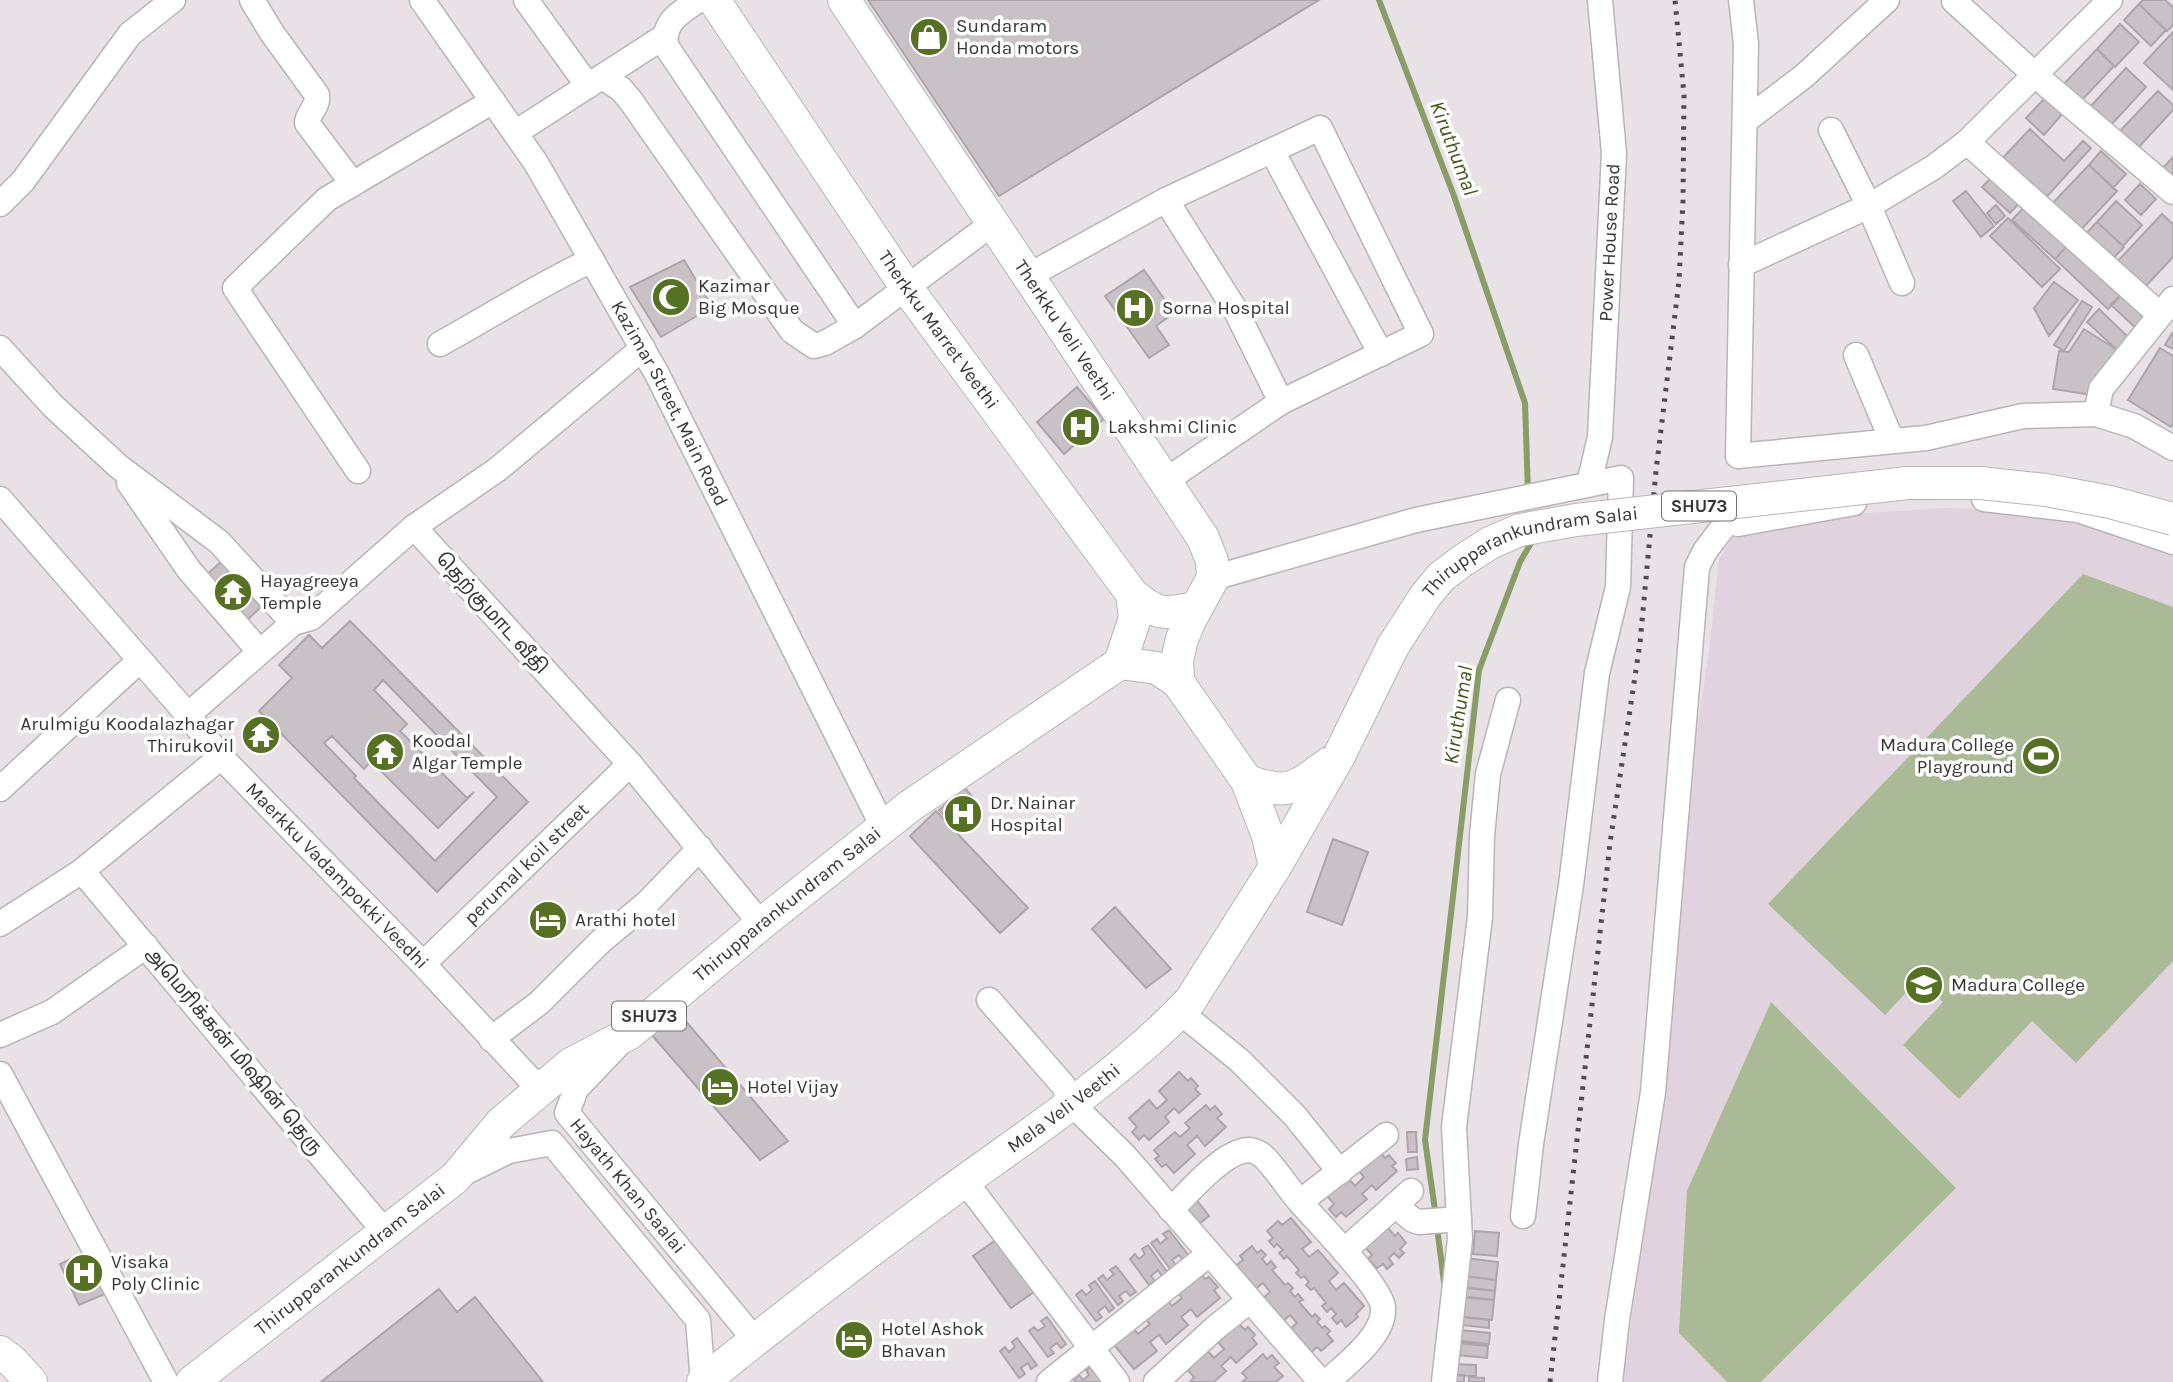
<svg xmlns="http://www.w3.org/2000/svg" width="2173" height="1382" viewBox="0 0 2173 1382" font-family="Karla,'Noto Sans Tamil',sans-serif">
	<rect width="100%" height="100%" fill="#e8e1e6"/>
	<path fill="#e1d3dd" d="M1944 508 2001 510 2066 517 2173 547V1382H1623L1669 1044 1697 732 1709 651 1719 559 1732 538 1751 527 1854 514Z"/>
	<path fill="#aab996" d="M2083 574 2173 607V961L2076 1063 2032 1021 1959 1099 1903 1045 1943 1002 1919 979 1885 1015 1768 904Z
		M1771 1002 1956 1188 1761 1382H1727L1679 1333 1687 1191Z"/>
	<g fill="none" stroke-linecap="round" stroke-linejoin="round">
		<path stroke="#889e66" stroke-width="6" d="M1379 0 1454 196 1525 403 1528 493
			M1436 1217 1425 1140 1479 670 1520 562 1531 543V538
			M1437 1227 1444 1282"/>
	</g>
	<path fill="#c8c1c5" stroke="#aca5aa" stroke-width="2" fill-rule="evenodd" d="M868 0H1319L999 196Z
		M2143 0H2165L2173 7V25L2167 31 2139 4Z
		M2139 4 2166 30 2151 46 2124 20Z
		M2120 24 2139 42 2115 67 2097 49Z
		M2173 32V90L2144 63Z
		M2097 49 2114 66 2080 102 2063 85Z
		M2126 68 2146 87 2110 126 2090 107Z
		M2158 91 2173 105V110L2137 149 2119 132Z
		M2047 96 2064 112 2044 135 2026 118Z
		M2030 129 2064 161 2083 141 2091 148 2040 204 1997 164Z
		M2101 151 2126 174 2113 188 2089 165Z
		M2173 157V180L2160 171Z
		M2089 165 2117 191 2076 235 2048 208Z
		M1998 171 2025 197 2010 213 1982 187Z
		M2140 184 2156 199 2141 215 2125 200Z
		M1966 191 1994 226 1981 237 1953 201Z
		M2030 201 2072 241 2055 259 2012 220Z
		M2116 201 2142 225 2123 246 2097 222Z
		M1996 205 2005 216 1996 224 1987 213Z
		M2162 214 2173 224V257L2143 289 2116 263Z
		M2008 218 2060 269 2042 287 1990 236Z
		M2097 222 2124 247 2108 264 2081 239Z
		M2072 241 2126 290 2108 309 2055 259Z
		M684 260 712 307 661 337 630 287Z
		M1144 270 1174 313 1156 326 1169 345 1149 358 1105 296Z
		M2054 282 2078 300 2049 336 2034 308Z
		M2126 289 2153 314 2139 331 2111 305Z
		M2082 301 2092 307 2064 351 2054 345Z
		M2099 309 2129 338 2117 350 2087 322Z
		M2084 329 2117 350 2099 378 2096 376 2093 395 2053 389 2059 351 2069 352Z
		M2172 333 2173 334V349L2165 345Z
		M2160 348 2173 356V424L2171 427 2128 400Z
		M1077 387 1104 419 1064 454 1037 422Z
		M223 560 264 604 244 623 202 579Z
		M350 621 528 802 437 892 259 711 292 678 279 665 309 635 322 648ZM383 680 497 797 435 861 354 778 356 776 324 743 332 736 364 769 371 761 438 828 474 792 467 798 400 731 407 724 374 690Z
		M964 787 980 806 955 828 939 810Z
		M936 811 1028 908 1000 933 910 836Z
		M1333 839 1368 852 1342 925 1307 912Z
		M1115 907 1171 969 1146 988 1092 929Z
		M678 1012 788 1141 760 1160 651 1034Z
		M1179 1072 1188 1081 1191 1078 1198 1086 1195 1089 1200 1094 1179 1113 1174 1108 1165 1117 1169 1122 1149 1140 1144 1135 1139 1140 1132 1132 1137 1127 1129 1118 1149 1100 1157 1109 1167 1100 1159 1091Z
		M1206 1105 1210 1110 1215 1106 1222 1114 1217 1118 1226 1127 1205 1146 1197 1136 1187 1145 1195 1154 1174 1173 1166 1164 1162 1167 1155 1159 1159 1156 1154 1150 1175 1132 1180 1137 1190 1128 1185 1123Z
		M1407 1132H1416L1417 1152H1408Z
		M1377 1149 1385 1158 1389 1155 1396 1163 1392 1166 1397 1171 1376 1190 1372 1185 1362 1194 1367 1199 1346 1217 1341 1212 1336 1217 1329 1209 1334 1204 1326 1195 1347 1177 1355 1186 1364 1177 1356 1168Z
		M1417 1157 1418 1169 1407 1170 1406 1159Z
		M1196 1199 1209 1216 1199 1224 1186 1207Z
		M1291 1218 1311 1242 1302 1249 1309 1257 1318 1250 1338 1273 1329 1281 1336 1290 1344 1283 1364 1306 1356 1314 1358 1317 1346 1327 1341 1320 1337 1324 1332 1318 1336 1314 1331 1308 1327 1312 1322 1306 1326 1303 1314 1288 1311 1290 1306 1285 1309 1282 1304 1276 1301 1278 1296 1273 1299 1270 1287 1256 1284 1259 1279 1253 1283 1250 1277 1244 1274 1247 1269 1241 1273 1238 1267 1231 1278 1221 1282 1225Z
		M1386 1226 1395 1236 1398 1233 1406 1243 1400 1249 1404 1253 1399 1258 1394 1253 1389 1258 1393 1264 1387 1269 1383 1264 1377 1268 1368 1259 1372 1255 1364 1246Z
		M1169 1230 1189 1256 1183 1260 1179 1255 1172 1260 1176 1265 1171 1270 1151 1243 1157 1239 1160 1244 1167 1238 1163 1234Z
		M1475 1231 1499 1233 1497 1256 1473 1254Z
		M996 1240 1034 1292 1011 1308 973 1256Z
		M1148 1245 1167 1272 1162 1276 1158 1270 1151 1276 1155 1281 1149 1285 1130 1259 1135 1254 1139 1259 1145 1254 1142 1249Z
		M1252 1246 1257 1253 1261 1250 1266 1255 1262 1259 1267 1265 1271 1261 1276 1267 1272 1270 1285 1285 1288 1283 1293 1288 1290 1291 1295 1297 1298 1294 1303 1300 1299 1302 1312 1317 1315 1314 1320 1319 1317 1322 1322 1328 1325 1326 1330 1331 1327 1334 1333 1341 1321 1351 1317 1347 1308 1355 1288 1331 1297 1323 1290 1315 1281 1323 1261 1300 1270 1292 1263 1283 1254 1290 1234 1267 1243 1260 1240 1256Z
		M88 1251 107 1293 79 1305 60 1264Z
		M1466 1258 1498 1262 1496 1280 1465 1276Z
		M1116 1266 1136 1292 1130 1296 1126 1291 1119 1296 1123 1301 1118 1305 1098 1279 1103 1275 1107 1280 1114 1274 1110 1270Z
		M1201 1274 1205 1279 1209 1277 1218 1287 1214 1290 1220 1298 1197 1317 1191 1309 1181 1317 1188 1325 1166 1344 1159 1335 1150 1342 1157 1351 1134 1369 1114 1345 1134 1329 1138 1334 1150 1324 1145 1319 1168 1301 1172 1306 1182 1298 1178 1293Z
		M1464 1276 1496 1280 1495 1291 1463 1287Z
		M1095 1281 1114 1308 1109 1312 1105 1306 1098 1312 1102 1317 1096 1321 1076 1295 1082 1290 1086 1295 1092 1290 1089 1285Z
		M1460 1287 1495 1291 1494 1300 1459 1297Z
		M439 1289 457 1312 475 1297 543 1382H321Z
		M1456 1296 1494 1300 1492 1320 1454 1316Z
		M1454 1316 1489 1320V1328L1453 1324Z
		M1047 1317 1066 1344 1061 1348 1057 1343 1050 1348 1054 1353 1048 1357 1029 1331 1034 1327 1038 1331 1045 1326 1041 1321Z
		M1236 1321 1245 1330 1248 1327 1255 1335 1252 1338 1257 1344 1236 1363 1231 1357 1221 1366 1226 1371 1214 1382H1190L1194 1377 1186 1368 1206 1349 1214 1358 1224 1349 1216 1340Z
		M1460 1330 1490 1333 1489 1344 1459 1341Z
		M1017 1338 1037 1365 1031 1369 1028 1363 1021 1368 1025 1374 1019 1378 1000 1351 1005 1347 1009 1352 1015 1347 1012 1342Z
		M1458 1343 1488 1346 1487 1358 1457 1355Z
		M1263 1354 1267 1359 1272 1355 1279 1363 1274 1367 1283 1376 1276 1382H1242L1247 1378 1242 1373Z
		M1449 1364 1476 1365V1376L1448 1375Z
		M1092 1366 1104 1382H1075L1074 1380 1079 1375 1083 1380 1089 1375 1086 1370Z
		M1446 1375H1464V1382H1446Z
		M1469 1377 1484 1378V1382H1469Z"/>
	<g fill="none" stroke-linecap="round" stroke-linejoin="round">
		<g stroke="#bab3b7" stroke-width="27">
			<g id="minor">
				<path d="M252 0 272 33 317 95C319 107 307 113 307 123L353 184"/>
				<path id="s1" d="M422 0 536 163 657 374 883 827"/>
				<path d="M526 0 588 86"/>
				<path d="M698 0C680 14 663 20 666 46L855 326"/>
				<path d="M1741 0 1746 44 1738 456 1926 438 2023 416 2096 414 2134 426 2173 448"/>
				<path d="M1954 1 2035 75 2173 192"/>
				<path d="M602 77 621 89 631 101 792 331 814 346 825 343 855 326 993 223"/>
				<path d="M1745 121 1804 76 1887 0"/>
				<path d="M1831 130 1869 206 1902 283"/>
				<path d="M515 133 665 36"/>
				<path d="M1967 142 2159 314"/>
				<path d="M1272 151 1381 354"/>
				<path d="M1166 200 1320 128 1421 334 1281 402"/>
				<path d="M0 204 23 181 130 34 173 0"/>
				<path d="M1741 265 1869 206 1934 167 1967 142 2110 0"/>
				<path d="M1028 276 1166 200 1236 311 1281 402 1165 481"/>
				<path d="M440 344C491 316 540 284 592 260"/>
				<path d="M0 348 53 406 118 466 219 542 293 623"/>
				<path d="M1856 355 1892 441"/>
				<path d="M2096 414 2101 389 2173 299"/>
				<path d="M358 471 235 288 327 199 493 101"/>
				<path d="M129 483 189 570 259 651"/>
				<path id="s2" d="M1589 484 1600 437 1614 153 1600 0"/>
				<path id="s3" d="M0 499 188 715 221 757 423 964 540 1090"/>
				<path d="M1984 499 2078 510 2173 542"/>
				<path d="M414 527 498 469 643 348"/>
				<path d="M1213 578 1416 520 1621 478 1618 587 1597 673 1571 885 1531 1144 1523 1216"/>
				<path d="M188 715 293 623 311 618 414 527 630 764 761 924"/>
				<path d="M0 789 140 660"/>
				<path d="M82 871 385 1232"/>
				<path d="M0 924 82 871 221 757"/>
				<path id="s4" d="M423 964 630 764"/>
				<path d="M989 1000 1063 1085 1072 1104 1125 1156 1321 1382"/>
				<path d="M1180 1012 1239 1060 1295 1116 1340 1172"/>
				<path d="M0 1035 52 1012 146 946"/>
				<path d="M491 1039 539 1003 601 941 647 903 700 848"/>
				<path id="s5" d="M617 1046 576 1089 567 1113 755 1340"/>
				<path d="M0 1074 166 1382"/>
				<path d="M462 1174 509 1151 552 1143 698 1320 703 1382"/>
				<path d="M965 1181 1117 1382"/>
				<path d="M1300 1202 1386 1135"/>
				<path d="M1395 1205 1413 1220 1419 1222 1459 1219"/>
				<path d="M1171 1210C1188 1193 1225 1149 1250 1150 1255 1151 1261 1154 1264 1157 1278 1171 1288 1189 1301 1203 1318 1223 1380 1285 1383 1307 1386 1335 1345 1365 1327 1382"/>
				<path d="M1344 1251 1411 1191"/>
				<path d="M1049 1382 1209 1254"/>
				<path d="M1156 1382 1215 1328 1249 1301"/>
				<path d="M1444 1382 1460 1239 1454 1127 1480 917 1482 836 1488 774 1508 700"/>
				<path d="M1610 1382 1617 1320 1653 1092 1697 567 1705 551 1727 522 1738 524 1854 503"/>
			</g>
		</g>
		<g stroke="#bab3b7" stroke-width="34">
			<g id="major">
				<path id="s6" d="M714 0 906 287 1132 594 1135 618 1120 663"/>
				<path id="s7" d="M844 0 1203 538 1212 561 1213 578 1190 620 1182 639 1177 660 1178 682 1247 781 1268 836 1275 867"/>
				<path d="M1132 594C1158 616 1163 614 1196 608"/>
				<path d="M1247 781C1291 796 1294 788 1331 762"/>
				<path d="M0 1352 13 1362 31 1382"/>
				<path id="s8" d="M192 1382 455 1178 501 1123 571 1064 630 1033 761 924 910 806 1120 663 1157 668 1178 682"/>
				<path id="s9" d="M703 1382C783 1317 865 1254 948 1193 1031 1132 1119 1076 1190 1001L1275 867 1339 756"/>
			</g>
		</g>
		<use href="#minor" stroke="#fff" stroke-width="24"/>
		<use href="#major" stroke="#fff" stroke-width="32"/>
		<path stroke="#504c4f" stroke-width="5" stroke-dasharray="3.5 7" stroke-linecap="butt" d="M1550 1382 1610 843 1640 643 1656 471 1679 281 1683 201 1684 95 1675 0"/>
		<g stroke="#bab3b7" stroke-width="34" stroke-linecap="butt">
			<g id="major-bridge">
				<path id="s10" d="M1339 756 1393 646 1426 595 1441 577 1462 561 1490 543 1520 530 1576 520 1908 483H1980L2046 490 2110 502 2173 519"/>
			</g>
		</g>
		<use href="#major-bridge" stroke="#fff" stroke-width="32"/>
	</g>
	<defs>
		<g id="shop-disc" transform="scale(2.0125)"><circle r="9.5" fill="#577124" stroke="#fff"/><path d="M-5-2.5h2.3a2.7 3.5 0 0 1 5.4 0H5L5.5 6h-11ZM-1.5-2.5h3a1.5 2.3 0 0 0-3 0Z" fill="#fff"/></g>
		<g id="mosque-disc" transform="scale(2.0125)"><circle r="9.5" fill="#577124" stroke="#fff"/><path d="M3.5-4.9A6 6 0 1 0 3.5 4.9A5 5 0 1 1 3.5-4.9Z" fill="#fff"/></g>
		<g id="hospital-disc" transform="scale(2.0125)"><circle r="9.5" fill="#577124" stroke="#fff"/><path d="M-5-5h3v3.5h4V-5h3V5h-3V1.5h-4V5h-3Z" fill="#fff"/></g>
		<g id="temple-disc" transform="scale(2.0125)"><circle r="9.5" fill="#577124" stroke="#fff"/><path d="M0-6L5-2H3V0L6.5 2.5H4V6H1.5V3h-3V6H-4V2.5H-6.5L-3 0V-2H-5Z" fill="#fff"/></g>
		<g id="stadium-disc" transform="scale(2.0125)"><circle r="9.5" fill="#577124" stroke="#fff"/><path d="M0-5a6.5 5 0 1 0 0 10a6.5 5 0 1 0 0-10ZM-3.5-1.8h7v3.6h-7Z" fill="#fff"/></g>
		<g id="hotel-disc" transform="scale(2.0125)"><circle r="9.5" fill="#577124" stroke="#fff"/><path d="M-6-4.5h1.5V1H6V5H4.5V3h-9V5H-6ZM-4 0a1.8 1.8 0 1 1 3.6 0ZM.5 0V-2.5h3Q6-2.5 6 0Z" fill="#fff"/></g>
		<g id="university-disc" transform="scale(2.0125)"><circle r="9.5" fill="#577124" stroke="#fff"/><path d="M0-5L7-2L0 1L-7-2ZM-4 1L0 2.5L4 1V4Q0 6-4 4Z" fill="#fff"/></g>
	</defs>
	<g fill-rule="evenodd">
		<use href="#shop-disc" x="929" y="37"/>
		<use href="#mosque-disc" x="671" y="297"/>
		<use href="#hospital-disc" x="1135" y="308"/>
		<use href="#hospital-disc" x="1081" y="427"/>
		<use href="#temple-disc" x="233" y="592"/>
		<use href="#temple-disc" x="261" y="735"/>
		<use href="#temple-disc" x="385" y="752"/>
		<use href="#stadium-disc" x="2041" y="756"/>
		<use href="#hospital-disc" x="963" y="814"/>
		<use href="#hotel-disc" x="548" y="920"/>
		<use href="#university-disc" x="1924" y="985"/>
		<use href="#hotel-disc" x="720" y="1087"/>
		<use href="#hospital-disc" x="84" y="1273"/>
		<use href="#hotel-disc" x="854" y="1340"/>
	</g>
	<g text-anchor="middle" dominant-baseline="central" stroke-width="7" stroke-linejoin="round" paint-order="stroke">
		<g fill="#fff" stroke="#747273" stroke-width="2">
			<rect x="1662" y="491.5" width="74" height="29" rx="5"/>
			<rect x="612" y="1001.5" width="74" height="29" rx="5"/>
		</g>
		<g font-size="18" font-weight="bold" fill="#383537">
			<text x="1699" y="506">SHU73</text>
			<text x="649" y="1016">SHU73</text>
		</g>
		<g font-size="19" fill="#383537" stroke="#fff" text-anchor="start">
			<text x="956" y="26">Sundaram<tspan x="956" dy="22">Honda motors</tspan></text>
			<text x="698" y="286">Kazimar<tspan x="698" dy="22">Big Mosque</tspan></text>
			<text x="1162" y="308">Sorna Hospital</text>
			<text x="1108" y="427">Lakshmi Clinic</text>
			<text x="260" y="581">Hayagreeya<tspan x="260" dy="22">Temple</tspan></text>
			<text x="234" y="724" text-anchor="end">Arulmigu Koodalazhagar<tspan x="234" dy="22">Thirukovil</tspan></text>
			<text x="412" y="741">Koodal<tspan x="412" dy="22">Algar Temple</tspan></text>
			<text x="2014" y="745" text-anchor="end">Madura College<tspan x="2014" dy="22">Playground</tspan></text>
			<text x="990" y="803">Dr. Nainar<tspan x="990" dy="22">Hospital</tspan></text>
			<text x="575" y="920">Arathi hotel</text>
			<text x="1951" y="985">Madura College</text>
			<text x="747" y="1087">Hotel Vijay</text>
			<text x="111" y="1262">Visaka<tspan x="111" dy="22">Poly Clinic</tspan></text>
			<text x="881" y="1329">Hotel Ashok<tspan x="881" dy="22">Bhavan</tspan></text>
		</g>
		<g font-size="19" fill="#383537" stroke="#fff">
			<text stroke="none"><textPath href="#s2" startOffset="243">Power House Road</textPath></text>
			<text stroke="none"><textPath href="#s6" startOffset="399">Therkku Marret Veethi</textPath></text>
			<text stroke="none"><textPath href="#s7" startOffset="397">Therkku Veli Veethi</textPath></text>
			<text stroke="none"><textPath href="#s1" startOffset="474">Kazimar Street, Main Road</textPath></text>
			<text stroke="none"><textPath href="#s10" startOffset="301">Thirupparankundram Salai</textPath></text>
			<text transform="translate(492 613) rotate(48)">தெற்குமாட வீதி</text>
			<text stroke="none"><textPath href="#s4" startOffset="144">perumal koil street</textPath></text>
			<text stroke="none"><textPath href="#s3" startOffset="506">Maerkku Vadampokki Veedhi</textPath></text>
			<text stroke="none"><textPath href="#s8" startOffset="766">Thirupparankundram Salai</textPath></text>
			<text transform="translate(234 1051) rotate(50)">அமெரிக்கன் மிஷின் தெரு</text>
			<text stroke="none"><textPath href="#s9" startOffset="453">Mela Veli Veethi</textPath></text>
			<text stroke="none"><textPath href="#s5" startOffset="180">Hayath Khan Saalai</textPath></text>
			<text stroke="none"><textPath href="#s8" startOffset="200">Thirupparankundram Salai</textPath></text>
		</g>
		<g font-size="21" font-style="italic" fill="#42561a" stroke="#fff">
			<text transform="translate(1454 148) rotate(69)">Kiruthumal</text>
			<text transform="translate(1458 715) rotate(-81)">Kiruthumal</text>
		</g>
	</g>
</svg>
